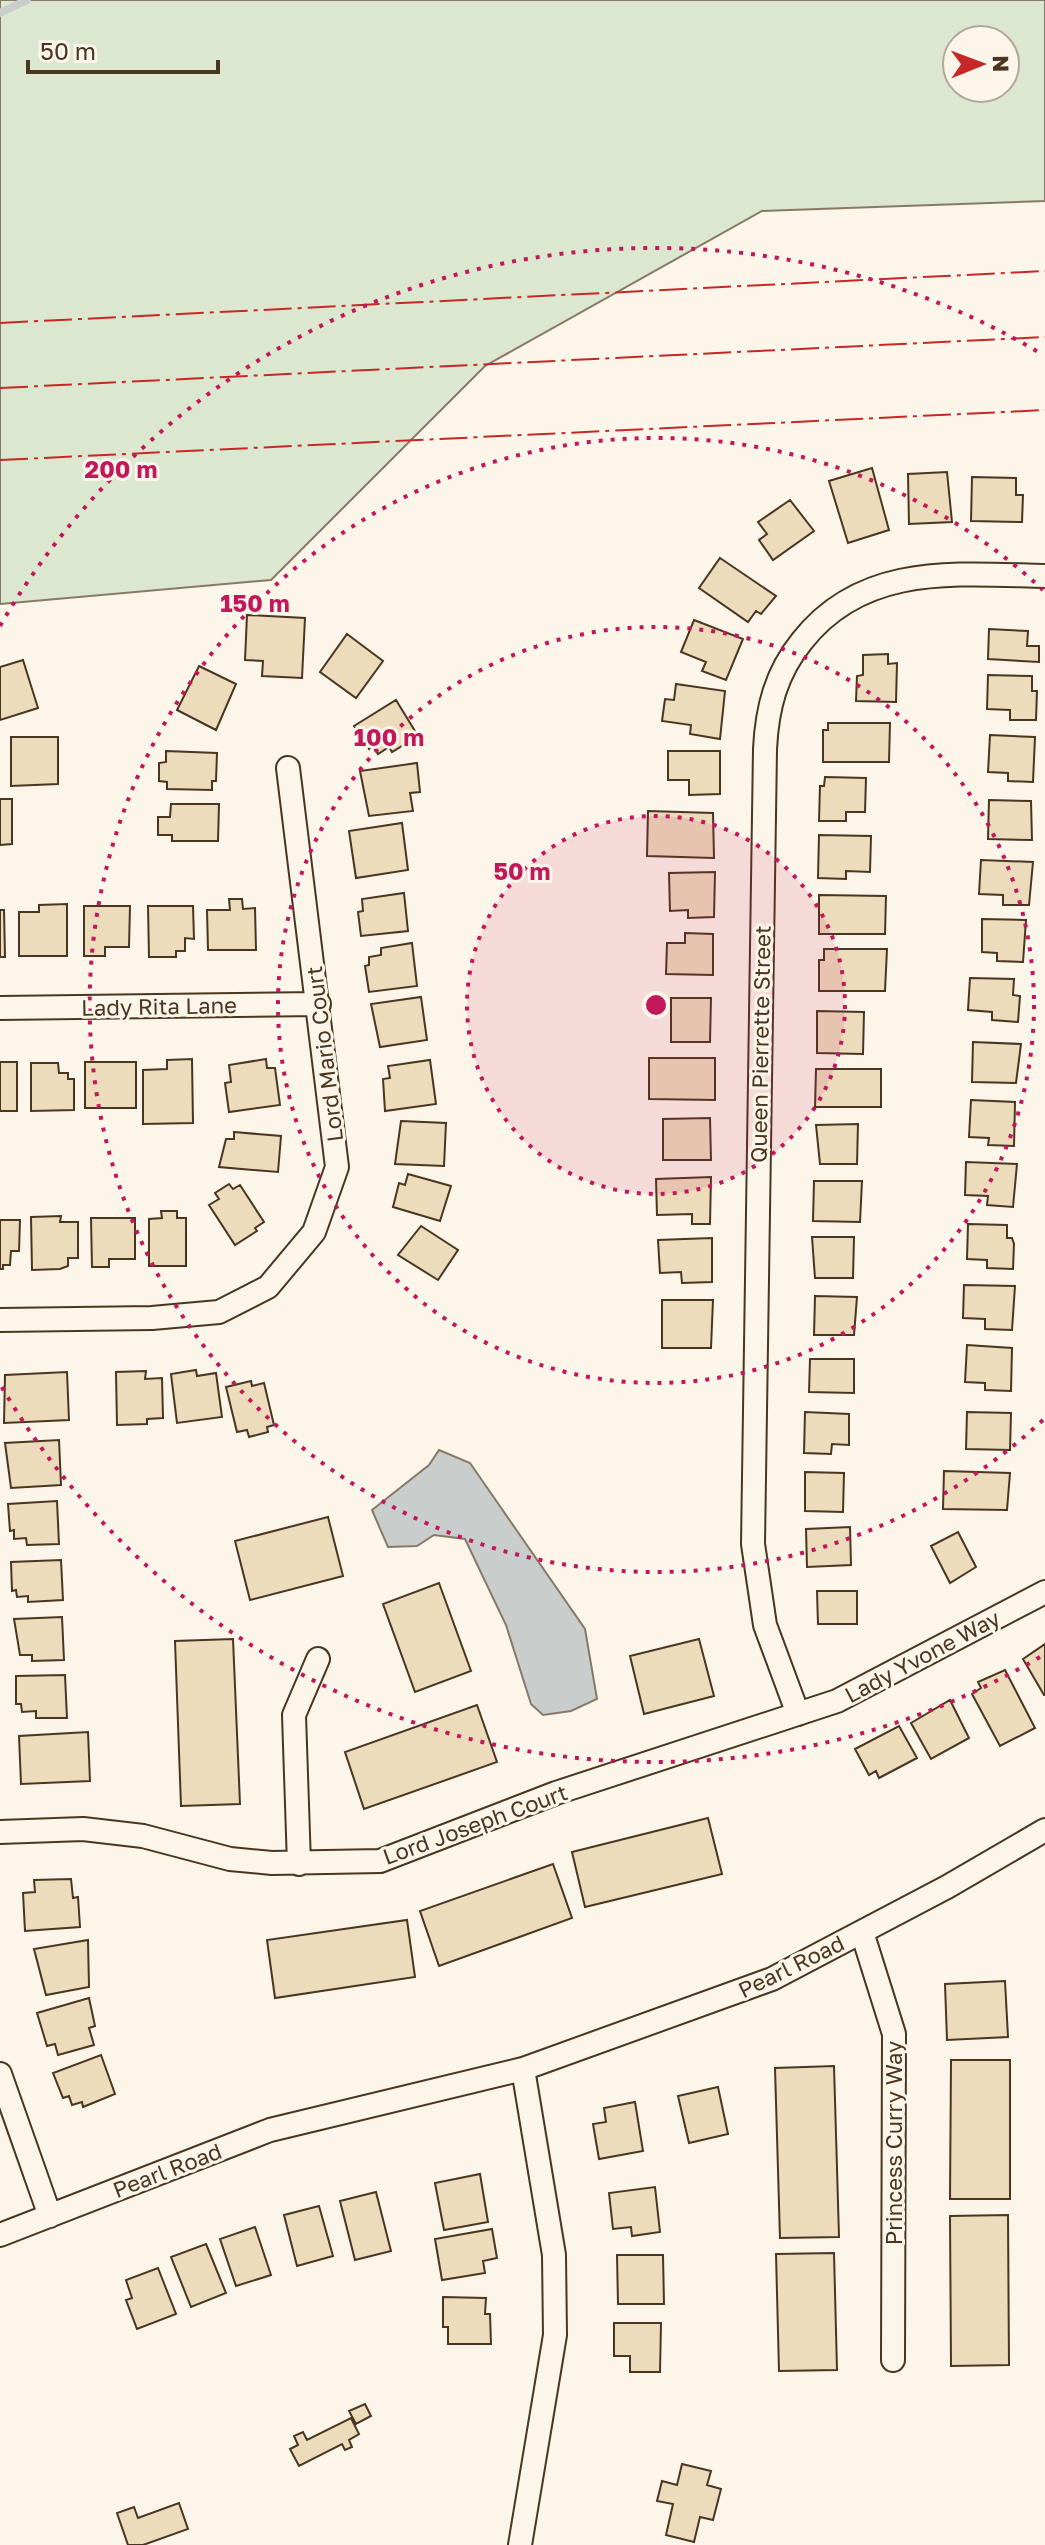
<svg xmlns="http://www.w3.org/2000/svg" width="1045" height="2545" viewBox="0 0 1045 2545" font-family="'Golos Text',sans-serif">
	<rect width="100%" height="100%" fill="#fbf6e9"/>
	<path fill="#dce7d0" stroke="#887966" stroke-width="2" fill-rule="evenodd" d="M0 0H1045V201L762 211 485 366 271 580 0 604ZM957 40H1005V88H957Z"/>
	<path fill="#c9cecd" stroke="#887966" stroke-width="2" d="M439 1450 470 1463 585 1629 597 1699 571 1711 543 1715 531 1704 506 1625 465 1539 434 1535 417 1546 388 1547 372 1510 429 1465Z"/>
	<g fill="none" stroke-linecap="round" stroke-linejoin="round">
		<path stroke="#c9cecd" stroke-width="8" d="M0 13 27 0"/>
	</g>
	<path fill="#ecdcbc" stroke="#4a3520" stroke-width="2" d="M872 468 889 530 848 543 829 481Z
		M947 472 952 522 909 524 908 474Z
		M972 477 1016 478V495H1023L1022 522 971 521Z
		M790 500 814 531 773 560 759 540 767 534 758 522Z
		M720 558 776 596 761 614 756 611 748 622 699 588Z
		M247 615 305 618 302 678 262 676 263 661 245 660Z
		M694 620 743 639 726 680 702 671 706 662 681 652Z
		M989 629 1028 631 1027 646H1039V662L988 659Z
		M347 634 383 661 356 698 320 672Z
		M888 654V664L897 663 896 702 856 701 857 676 863 675V655Z
		M23 660 38 708 0 720V667Z
		M199 666 236 684 216 730 177 710Z
		M988 675 1032 676V691H1037L1036 720H1010V710L987 709Z
		M676 684 725 691 720 739 690 734 691 725 662 721 665 699 674 700Z
		M396 700 418 736 392 752 389 747 378 754 373 746 369 749 354 726Z
		M828 723H890L889 762H823V730H828Z
		M990 735 1035 737 1033 782 1008 781V773L988 772Z
		M11 737H58V784L11 786Z
		M166 751 217 753 216 781H212V790L167 789V782L159 781V763L166 762Z
		M668 751H720V794L689 795V780H668Z
		M417 763 420 792 410 793 413 811 369 816 360 771Z
		M825 777 866 778 865 812H846V821H819L820 786H824Z
		M0 799H12V844L0 845Z
		M989 800 1031 801 1032 840 988 839Z
		M171 804H219L218 841H172V835H158V817H170Z
		M648 811 713 813 714 858 647 856Z
		M402 823 408 870 356 878 349 831Z
		M819 835 871 836 870 872 846 871V879L818 878Z
		M981 860 1033 862 1029 905H1003V895L979 894Z
		M715 872 714 917 688 918V910L670 911 669 873Z
		M404 893 408 931 361 936 358 912 363 911 362 899Z
		M819 895 886 896 885 934H819Z
		M229 899H242L243 909 255 908 256 950H208L207 910H230Z
		M67 904V956H19V912H39V905Z
		M84 906H130L129 947H105V956H84Z
		M148 906H193L194 939 185 938V951H176V957H149Z
		M0 910H4L5 957H0Z
		M982 919 1026 920 1023 962 997 961V953L982 952Z
		M685 933 713 934V975L666 974 667 943H685Z
		M412 943 417 986 369 992 365 966 369 965V957L381 955V948Z
		M824 949H887L885 991H819V960H824Z
		M970 978 1014 979 1013 995 1020 996 1018 1022 992 1020V1012L968 1010Z
		M421 997 427 1040 380 1047 371 1004Z
		M671 998H711L710 1042H671Z
		M817 1011 864 1012 863 1054 817 1053Z
		M973 1042 1021 1044 1016 1083 972 1082Z
		M649 1058H715V1100L649 1099Z
		M192 1059 193 1123 143 1124V1070L167 1069V1060Z
		M266 1059 267 1068H275L280 1105 229 1112 225 1083 231 1082 229 1065Z
		M430 1060 436 1104 385 1111 383 1079 390 1078 388 1066Z
		M0 1062H17V1111H0Z
		M85 1062H136V1108H85Z
		M31 1063H58L59 1073H68V1079H74V1110L31 1111Z
		M816 1069H881V1107H815Z
		M971 1100 1015 1102 1014 1146 988 1145 989 1138 969 1137Z
		M710 1118 711 1160H663V1119Z
		M401 1121 446 1123 444 1166 395 1164Z
		M858 1124 857 1164H820L816 1125Z
		M234 1132 281 1136 278 1172 219 1167 226 1139H234Z
		M966 1162 1017 1164 1013 1207 987 1205 988 1196 965 1195Z
		M408 1174 451 1186 440 1221 393 1207 399 1183 405 1185Z
		M711 1177 710 1224H692V1214L657 1215 656 1179Z
		M814 1181H862L860 1222 813 1221Z
		M229 1184 233 1189 240 1185 264 1222 255 1228 257 1231 235 1245 209 1205 219 1199 215 1193Z
		M161 1211H177V1218H186V1266H149V1219L162 1218Z
		M61 1216 60 1222H78V1258H68V1266L60 1269 32 1270 31 1217Z
		M91 1218H135V1259H109V1267H92Z
		M0 1220H20L19 1251H11L10 1265H3V1269H0Z
		M968 1224 1007 1225V1238H1012L1014 1244 1013 1269 987 1268V1260L967 1259Z
		M421 1226 458 1250 438 1280 398 1255Z
		M812 1237H854L853 1278H815Z
		M712 1238V1282L682 1283 681 1272 660 1273 658 1240Z
		M964 1285 1015 1286 1012 1330 985 1329V1319L963 1318Z
		M815 1296 857 1297 854 1335H814Z
		M662 1300H713L711 1348H662Z
		M967 1345 1012 1348 1011 1391 985 1390V1383L965 1382Z
		M810 1359H854V1393L809 1392Z
		M196 1370 197 1376 216 1373 222 1417 177 1423 171 1374Z
		M146 1371 145 1379 162 1378 163 1418 147 1419V1424L117 1425 116 1372Z
		M67 1372 69 1420 4 1423 5 1375Z
		M251 1381 252 1386 264 1383 274 1425 267 1427 268 1432 249 1437 247 1430 237 1432 226 1387Z
		M805 1412 849 1414V1445L832 1444 831 1454 804 1453Z
		M967 1412 1011 1413 1010 1450 966 1449Z
		M59 1440 61 1485 11 1488 5 1443Z
		M944 1471 1010 1473 1007 1510 943 1509Z
		M805 1472 844 1473 843 1512 805 1511Z
		M57 1501 59 1544 27 1545 26 1538 14 1539V1530L10 1531 8 1504Z
		M328 1517 343 1576 250 1600 235 1541Z
		M850 1527 851 1565 807 1567 806 1529Z
		M958 1532 976 1567 950 1583 931 1546Z
		M61 1560 63 1600 28 1602V1596L17 1597 16 1590 12 1591 11 1562Z
		M439 1583 471 1671 415 1692 383 1604Z
		M817 1591H857V1624H818Z
		M62 1617 64 1660 32 1661V1655H20L14 1619Z
		M233 1639 240 1804 181 1806 175 1641Z
		M699 1639 714 1696 644 1714 630 1656Z
		M1045 1644V1695H1044L1023 1659Z
		M1005 1670 1035 1728 1000 1746 972 1694 981 1688 978 1682Z
		M65 1675 67 1718H36V1711L22 1712 21 1704H16V1676Z
		M950 1700 969 1738 931 1759 911 1723Z
		M477 1705 497 1762 364 1809 345 1752Z
		M899 1726 917 1758 879 1778 876 1771 869 1775 855 1749Z
		M88 1732 90 1781 21 1784 19 1736Z
		M708 1818 722 1874 585 1907 572 1852Z
		M553 1864 572 1918 439 1966 420 1911Z
		M71 1879 73 1898 78 1897 80 1927 25 1931 23 1893 35 1892 34 1880Z
		M407 1920 415 1977 275 1998 267 1940Z
		M88 1940 89 1987 46 1995 34 1949Z
		M1005 1981 1008 2037 947 2040 945 1984Z
		M89 1998 95 2026 89 2028 94 2045 58 2055 55 2044 47 2046 37 2013Z
		M101 2055 115 2094 83 2107 82 2102 72 2105 69 2096 63 2098 53 2073Z
		M951 2060H1010V2199H950Z
		M834 2066 839 2237 780 2238 775 2068Z
		M718 2087 728 2134 689 2143 678 2096Z
		M635 2102 643 2151 599 2159 593 2124 606 2122 604 2108Z
		M480 2174 488 2222 444 2230 435 2183Z
		M655 2187 660 2232 632 2236 631 2227 613 2229 609 2193Z
		M376 2192 391 2251 355 2260 340 2201Z
		M319 2206 333 2256 297 2266 284 2215Z
		M1008 2215 1009 2365 951 2366 950 2216Z
		M255 2227 271 2275 236 2286 220 2239Z
		M492 2229 497 2258 483 2261 485 2273 442 2280 435 2239Z
		M206 2244 226 2293 191 2307 171 2257Z
		M834 2253 837 2370 779 2371 776 2254Z
		M617 2255H663L664 2304H618Z
		M158 2268 176 2314 137 2329 126 2300 132 2298 126 2280Z
		M443 2297 486 2298 485 2314H490L491 2344H448V2327H443Z
		M614 2323H661L660 2372H630V2356H614Z
		M365 2404 371 2416 356 2424 349 2411Z
		M351 2418 359 2434 349 2440 352 2447 345 2450 342 2444 299 2466 290 2449 298 2445 294 2436 303 2432 307 2440Z
		M682 2464 711 2471 707 2485 721 2489 713 2520 700 2517 694 2542 666 2535 673 2504 657 2501 662 2481 677 2485Z
		M179 2503 188 2529 143 2545H128L117 2513 134 2507 138 2518Z"/>
	<g fill="none" stroke-linecap="round" stroke-linejoin="round">
		<g stroke="#4a3520" stroke-width="26">
			<path id="minor" d="M0 1008 319 1004
				M0 1320 152 1318 219 1312 268 1287 314 1232 337 1167 288 768
				M798 1714 765 1625 753 1544 765 749C767 708 776 673 802 641 863 563 956 574 1045 576
				M0 1832 83 1829 143 1836 230 1859 272 1863 380 1861 556 1793 837 1701 1045 1592
				M299 1864 294 1715 318 1659
				M862 1932 894 2034 893 2360
				M0 2074 50 2216
				M0 2235 270 2130 523 2069
				M520 2545 555 2335 554 2255 523 2069 772 1979 947 1887 1045 1830"/>
		</g>
		<use href="#minor" stroke="#fbf6e9" stroke-width="22"/>
		<path stroke="#c62828" stroke-width="2" stroke-dasharray="28 6 4 6" stroke-linecap="butt" d="M0 323 1045 271
			M0 388 1045 337
			M0 460 1045 410"/>
	</g>
	<circle cx="656" cy="1005" r="189" fill="#c2185b" fill-opacity=".12"/>
	<g fill="none" stroke="#c2185b" stroke-width="4" stroke-dasharray="4 8">
		<circle cx="656" cy="1005" r="189"/>
		<circle cx="656" cy="1005" r="378"/>
		<path d="M1043 1420A567 567 0 1 1 1043 590"/>
		<path d="M1040 1657A757 757 0 0 1 0 1384M0 626A757 757 0 0 1 1040 353"/>
	</g>
	<g text-anchor="middle" dominant-baseline="central" stroke-width="6" stroke-linejoin="round" paint-order="stroke">
		<g font-size="22" fill="#4a3520" stroke="#fbf6e9">
			<text transform="translate(159 1006) rotate(-1)">Lady Rita Lane</text>
			<text transform="translate(760 1044) rotate(-89)">Queen Pierrette Street</text>
			<text transform="translate(324 1054) rotate(-97)">Lord Mario Court</text>
			<text transform="translate(922 1656) rotate(-28)">Lady Yvone Way</text>
			<text transform="translate(475 1824) rotate(-20)">Lord Joseph Court</text>
			<text transform="translate(791 1966) rotate(-26)">Pearl Road</text>
			<text transform="translate(893 2143) rotate(-90)">Princess Curry Way</text>
			<text transform="translate(167 2170) rotate(-21)">Pearl Road</text>
		</g>
	</g>
	<circle cx="656" cy="1005" r="12" fill="#c2185b" stroke="#fbf6e9" stroke-width="4"/>
	<g font-size="24" text-anchor="middle" font-weight="bold" fill="#c2185b" stroke="#fbf6e9" stroke-width="6" stroke-linejoin="round" paint-order="stroke">
		<text x="121" y="478">200 m</text>
		<text x="255" y="612">150 m</text>
		<text x="389" y="746">100 m</text>
		<text x="522" y="880">50 m</text>
	</g>
	<g transform="translate(981 64) rotate(89)"><circle r="38" fill="#fbf6e9" stroke="#b4a999" stroke-width="2"/>
	<path d="M0-6L14 30L0 20L-14 30Z" fill="#c62828"/>
	<text y="-12" font-size="22" font-weight="bold" text-anchor="middle" fill="#4a3520">N</text>
	</g>
	<path d="M28 60v12h190v-12" fill="none" stroke="#4a3520" stroke-width="4"/>
	<text x="40" y="60" font-size="24" fill="#4a3520" stroke="#fbf6e9" stroke-width="6" paint-order="stroke">50 m</text>
</svg>
